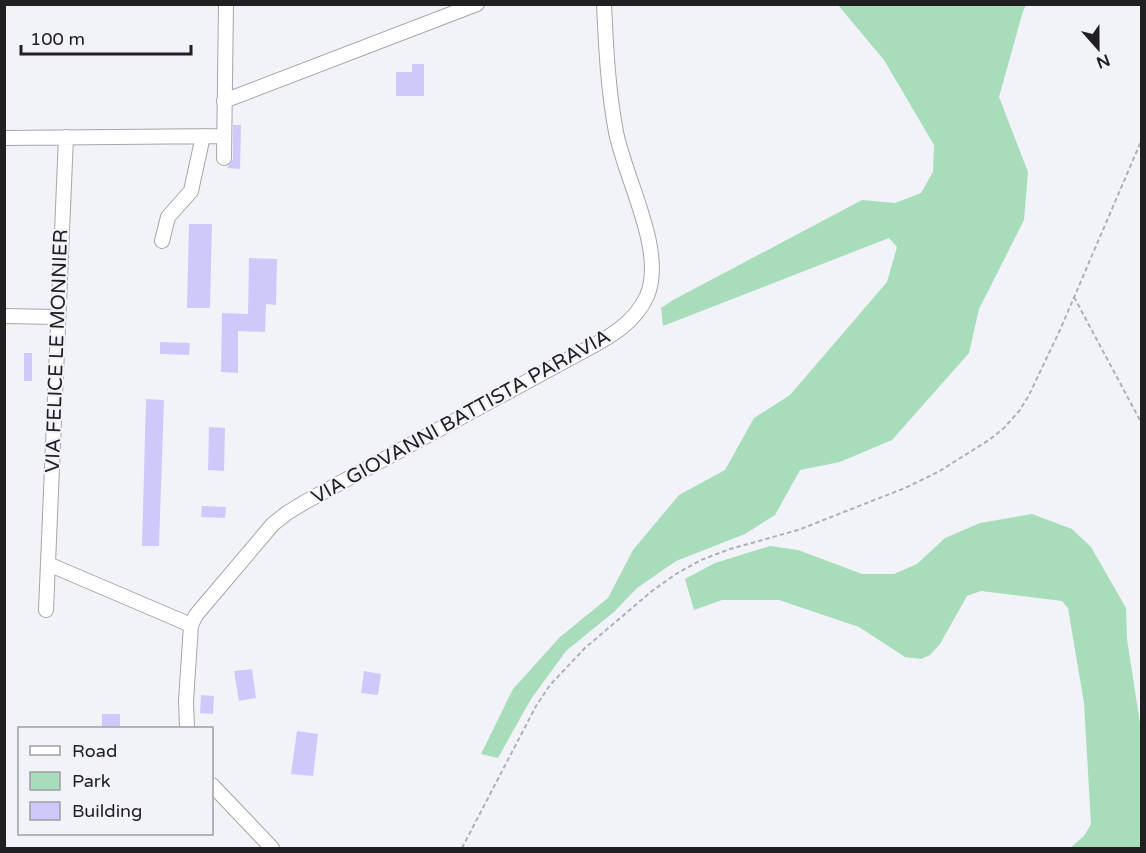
<svg xmlns="http://www.w3.org/2000/svg" width="1146" height="853" viewBox="0 0 1146 853" font-family="'Varela Round',sans-serif">
	<rect width="100%" height="100%" fill="#f2f2f9"/>
	<path fill="#a8ddbb" d="M838 5H1026L1023 11 999 97 1028 172 1024 220 979 309 969 353 892 440 840 462 800 470 775 515 745 534 676 561 637 588 615 611 566 651 531 699 498 758 481 754 513 689 560 637 608 598 633 550 679 495 725 470 754 418 790 395 887 282 897 247 889 238 663 326 661 308 673 300 862 200 895 203 921 193 933 172 934 145 884 60Z
		M1032 514 1072 529 1091 547 1126 608 1127 639 1142 736 1141 848H1070L1084 836 1091 824 1084 703 1068 608 1062 601 981 591 967 596 940 644 930 655 921 659 905 657 859 627 779 600H722L694 610 685 579 715 563 770 546 798 550 862 574H894L917 564 945 538 980 523Z"/>
	<path fill="#cdcafb" d="M412 64H424V96H396V72H412Z
		M233 125H241L240 169 227 168 233 159Z
		M189 224H212L210 308H187Z
		M249 258 277 259 276 305 266 304 265 332 238 331V373L221 372 222 313 248 314Z
		M160 342 190 343 189 355 160 354Z
		M24 353H32V381H24Z
		M146 399 164 400 159 546H142Z
		M209 427 225 428 224 471 208 470Z
		M202 506 226 507 225 518 201 517Z
		M252 669 256 698 239 701 234 671Z
		M364 671 381 674 378 695 361 693Z
		M201 695 214 696 213 714 200 713Z
		M102 714H120V729H102Z
		M297 731 318 734 313 776 291 774Z"/>
	<g fill="none" stroke-linecap="round" stroke-linejoin="round">
		<g stroke="#a5a5ac" stroke-width="16">
			<path id="minor" d="M224 101 477 4
				M4 138 224 136
				M224 158 226 4
				M162 241 168 217 191 191 203 136
				M4 316 58 317
				M48 564 191 625
				M46 610 66 137
				M187 728 186 701 191 625 196 615 273 524 287 513 305 502 574 356C602 341 633 327 647 296 666 251 625 179 616 132 608 90 606 47 604 4
				M212 785 272 848"/>
		</g>
		<path stroke="#afafb4" stroke-width="2" stroke-dasharray="4.5 3" stroke-linecap="butt" d="M1074 297 1142 424
			M462 848 536 706 550 685 585 648 652 591 676 574 701 560 730 549 798 530 905 488 938 472 989 440 1004 428 1020 410 1029 395 1060 330 1142 139"/>
		<use href="#minor" stroke="#fff" stroke-width="14"/>
	</g>
	<g text-anchor="middle" dominant-baseline="central" stroke-width="4.5" stroke-linejoin="round" paint-order="stroke">
		<g font-size="20" fill="#202023" stroke="#f2f2f9">
			<text transform="translate(57 351) rotate(-88)">VIA FELICE LE MONNIER</text>
			<text transform="translate(461 417) rotate(-29)">VIA GIOVANNI BATTISTA PARAVIA</text>
		</g>
	</g>
	<rect width="1146" height="853" fill="none" stroke="#202023" stroke-width="12"/>
	<rect x="18" y="727" width="195" height="108" fill="#f2f2f9" stroke="#9e9ea3" stroke-width="1.5"/>
	<rect x="30" y="746" width="30" height="9" fill="#ffffff" stroke="#9e9ea3" stroke-width="1.5"/>
	<text x="72" y="757" font-size="18" fill="#202023">Road</text>
	<rect x="30" y="772" width="30" height="18" fill="#a8ddbb" stroke="#9e9ea3" stroke-width="1.5"/>
	<text x="72" y="787" font-size="18" fill="#202023">Park</text>
	<rect x="30" y="802" width="30" height="18" fill="#cdcafb" stroke="#9e9ea3" stroke-width="1.5"/>
	<text x="72" y="817" font-size="18" fill="#202023">Building</text>
	<g transform="translate(1098 48) rotate(159)" stroke="#f2f2f9" stroke-width="4.5" paint-order="stroke">
	<path d="M0-4.5L10 22L0 15L-10 22Z" fill="#202023"/>
	<text y="-9" font-size="16" font-weight="bold" text-anchor="middle" fill="#202023">N</text>
	</g>
	<path d="M21 45v9h170v-9" fill="none" stroke="#202023" stroke-width="3"/>
	<text x="30" y="45" font-size="18" fill="#202023" stroke="#f2f2f9" stroke-width="4.5" paint-order="stroke">100 m</text>
</svg>
